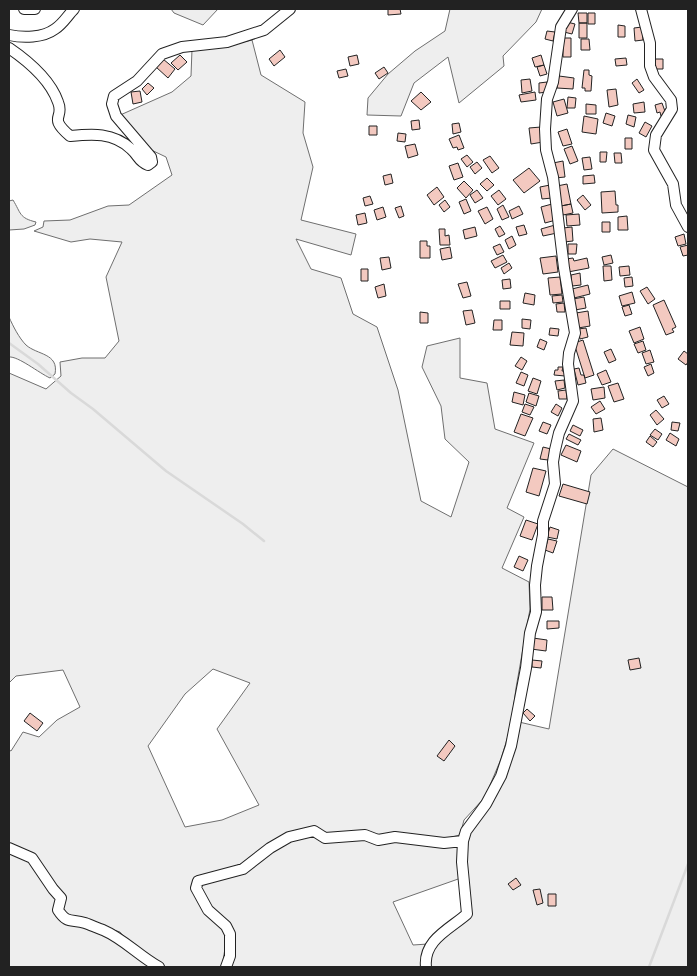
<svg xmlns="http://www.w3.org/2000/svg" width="697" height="976" viewBox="0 0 697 976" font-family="'Source Sans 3',sans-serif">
	<rect width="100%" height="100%" fill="#fff"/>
	<path fill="#eee" stroke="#6f6f6f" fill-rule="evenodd" d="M171 9H218L203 25 174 13Z
		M450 9H542L536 22 503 56 504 66 459 103 448 57 414 83 401 116 367 115 368 98 388 74 415 51 445 31Z
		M252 40 261 75 305 102 303 133 313 167 301 220 356 234 351 255 296 239 311 269 341 278 353 314 377 327 398 390 421 501 451 517 469 462 445 439 441 406 422 367 427 346 460 338V378L487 383 495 429 534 443 507 508 524 517 502 568 529 582 530 609 516 688 511 726 501 759 485 797 464 820 460 835 444 839 376 838 327 835 315 827 249 858 241 864 193 880 225 931 226 942 222 967H163L132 946 120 932 84 920 68 918 62 910 66 896 9 842V750L11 751 23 732 39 737 57 720 80 707 63 670 16 676 9 683V373L46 389 61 376 60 362 82 358H105L119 341 106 277 122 242 90 239 71 242 34 231 43 227 44 221 70 220 108 206 129 205 172 175 166 157 145 147 118 116 172 92 191 76 192 49 228 45ZM213 669 250 683 217 729 259 805 222 820 185 827 148 746 185 694Z
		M13 200C21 213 19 218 36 222L35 225 24 229 9 230V201Z
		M9 317C13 326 19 338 26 345 37 355 59 353 55 374L50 378C39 373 18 356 9 357Z
		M613 449 688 487V967H429L430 954 435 943 470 915 465 840 489 804 519 722 549 729 591 475Z
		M305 834 459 844 461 878 393 902 413 945 428 944 423 967H229L232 932 209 907 199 889 200 884Z
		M9 852 31 861 58 901 55 911 85 927 118 940 152 967H9Z"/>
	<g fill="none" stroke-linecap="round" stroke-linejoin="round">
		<path stroke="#d9d9d9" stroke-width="2.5" d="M9 343 38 364 71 393 93 409 166 471 243 524 264 541
			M649 967 688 864"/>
	</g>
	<path fill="#f3c9c0" stroke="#222" d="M388 9H400L401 14 388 15Z
		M578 13H587V23H579Z
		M588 13H595V24H588Z
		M567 22 575 24 572 34 564 32Z
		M579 23H587V38H579Z
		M618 25 625 26V37H618Z
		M642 27 643 40 635 41 634 28Z
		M547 31 555 32 553 41 545 39Z
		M563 38H571V57H563Z
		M581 39H589L590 50H581Z
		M280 50 285 57 274 66 269 59Z
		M180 55 187 62 178 70 171 63Z
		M357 55 359 64 350 66 348 57Z
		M541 55 544 65 535 67 532 58Z
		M626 58 627 65 616 66 615 59Z
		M163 59 175 69 168 78 156 67Z
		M655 59H663V69H655Z
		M544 65 547 74 540 76 537 67Z
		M384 67 388 73 379 79 375 73Z
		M346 69 348 76 339 78 337 71Z
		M584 70H589V75L592 76 591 91H585V88H582Z
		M559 76 574 78 573 89 557 88Z
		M530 79 532 91 522 93 521 80Z
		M637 79 644 90 639 93 632 83Z
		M547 82V92L539 93V83Z
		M148 83 154 88 147 95 142 89Z
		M616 89 618 105 609 107 607 90Z
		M140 91 142 102 133 104 131 92Z
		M421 92 431 102 421 110 411 101Z
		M535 92 536 100 521 102 519 95Z
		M568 97 576 98 575 108H567Z
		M564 99 568 113 557 116 553 102Z
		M644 102 645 112 634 113 633 104Z
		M662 103 666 114 661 116 660 112 657 113 655 105Z
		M586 104 596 105V114H586Z
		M606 113 615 116 612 126 603 123Z
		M628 115 636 117 634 127 626 124Z
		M584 116 598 119 596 134 582 132Z
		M419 120 420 129 412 130 411 121Z
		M645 122 652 126 646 137 639 133Z
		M459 123 461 132 453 134 452 124Z
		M369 126H377V135H369Z
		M541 127 543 142 531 144 529 128Z
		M567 129 572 144 563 146 558 132Z
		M398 133 406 134 405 142 397 141Z
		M459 135 464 148 458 150 457 147 453 148 449 139Z
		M625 138H632V149H625Z
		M415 144 418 155 408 158 405 146Z
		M572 146 578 161 570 164 564 149Z
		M600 152H607L606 162H600Z
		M614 153H621L622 163H615Z
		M467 155 473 162 467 167 461 159Z
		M490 156 499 168 492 173 483 160Z
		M590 157 592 169 584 170 582 158Z
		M563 161 565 177 555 178 553 163Z
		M477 162 482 168 475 174 470 167Z
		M458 163 463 177 454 180 449 166Z
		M529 168 540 181 524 193 513 180Z
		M391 174 393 183 385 185 383 176Z
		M594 175 595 183 583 184V176Z
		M487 178 494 185 487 191 480 184Z
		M464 181 473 190 466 198 457 188Z
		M567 184 571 204 561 206 557 186Z
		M550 185 552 198 542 199 540 187Z
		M437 187 444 197 434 205 427 195Z
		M477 190 483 198 475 203 470 195Z
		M499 190 506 199 498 205 491 196Z
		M615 191 616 205H618V212L602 213 601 192Z
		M583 195 591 205 585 210 577 200Z
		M370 196 373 204 365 206 363 198Z
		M466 199 471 211 464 214 459 202Z
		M445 200 450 207 444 212 439 205Z
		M552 204 556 220 545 223 541 207Z
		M571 204 573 213 563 215 561 206Z
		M503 205 509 217 502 220 497 209Z
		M401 206 404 216 399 218 395 208Z
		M519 206 523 214 512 219 509 211Z
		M383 207 386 217 377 220 374 210Z
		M487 207 493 219 485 224 478 211Z
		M365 213 367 223 358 225 356 215Z
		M579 214 580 225 567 226 566 215Z
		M627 216 628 230H618V217Z
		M602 222H610V232H602Z
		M524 225 527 234 519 236 516 227Z
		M555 225 557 233 543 236 541 229Z
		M500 226 505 234 499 237 495 229Z
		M475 227 477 236 465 239 463 230Z
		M572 227 573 241 564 242 563 228Z
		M439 229H445V236L449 235 450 245H440Z
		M684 234 686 244 678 246 675 237Z
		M512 236 516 245 509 249 505 240Z
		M420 241H427V246H430V258H420Z
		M500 244 504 252 497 255 493 247Z
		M568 244H577L576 254H568Z
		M688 245V255L683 256 680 247Z
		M450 247 452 258 442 260 440 249Z
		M503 255 507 262 495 268 491 261Z
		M611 255 613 263 604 265 602 257Z
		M556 256 558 272 543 274 540 258Z
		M389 257 391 268 382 270 380 258Z
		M573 258 574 261 587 258 589 268 568 272 566 259Z
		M509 263 512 268 504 274 501 268Z
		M603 266H611L612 280 604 281Z
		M629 266 630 275 620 276 619 267Z
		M361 269H368V281H361Z
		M580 273 581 285 572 286 571 275Z
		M560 277 562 294 550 295 548 278Z
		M632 277 633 286 625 287 624 278Z
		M510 279 511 288 503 289 502 280Z
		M467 282 471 296 463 298 458 284Z
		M384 284 386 296 378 298 375 287Z
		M588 285 590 294 574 298 572 289Z
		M647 287 655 299 648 304 640 291Z
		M632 292 635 303 622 306 619 296Z
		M525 293 535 295 534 305 523 303Z
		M562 295 563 302 553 303 552 296Z
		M584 297 586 308 575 310 573 299Z
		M664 300 676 327 672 329 674 332 666 335 653 305Z
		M500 301H510V309H500Z
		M564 303 565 312H557L556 304Z
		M629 305 632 314 625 316 622 307Z
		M472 310 475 323 466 325 463 311Z
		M588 311 590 326 578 328 576 313Z
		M420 312 428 313V323H420Z
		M522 319 531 320 530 329 522 328Z
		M494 320H502V330H493Z
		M640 327 644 339 634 343 629 331Z
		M550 328 559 329 558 336 549 335Z
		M586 328 588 337 580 339 578 329Z
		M512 332 524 333 523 346 510 345Z
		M540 339 547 342 544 350 537 347Z
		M583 340 594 375 585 378 574 343Z
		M643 341 646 350 638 353 634 344Z
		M611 349 616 360 609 363 604 352Z
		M650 350 654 362 646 364 642 353Z
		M684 351 688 354V362L686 365 678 359Z
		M521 357 527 361 522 370 515 366Z
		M651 364 654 373 648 376 644 367Z
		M558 367H563L562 371H565V376L554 375 555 370H558Z
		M579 368 581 375H584L586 383 578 385 574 369Z
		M606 370 611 382 602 385 597 374Z
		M521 372 528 375 524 386 516 383Z
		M533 378 541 381 537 394 528 391Z
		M564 380 565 388 557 390 555 381Z
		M618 383 624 399 614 402 608 386Z
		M604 387 605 398 593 400 591 389Z
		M566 390 567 399H559L558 391Z
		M514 392 525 395 523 405 512 402Z
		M529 393 539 396 536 406 526 402Z
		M664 396 669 404 662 408 657 400Z
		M600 401 605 409 596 414 591 407Z
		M525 404 534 407 530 415 522 412Z
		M556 404 562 408 558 416 551 412Z
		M656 410 664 419 657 425 650 415Z
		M521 414 533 418 525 436 514 432Z
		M601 418 603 430 594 432 593 419Z
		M543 422 551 425 547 434 539 431Z
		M672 422 680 423 678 431 671 430Z
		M573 425 583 430 580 436 570 431Z
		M655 429 662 434 658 440 650 435Z
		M670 433 679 439 676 446 666 440Z
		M569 434 581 440 578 445 566 439Z
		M650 436 657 442 653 447 646 442Z
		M566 445 581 451 577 462 561 455Z
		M543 447 551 449 548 460 540 459Z
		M533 468 546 471 539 496 526 492Z
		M563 484 590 492 587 504 559 496Z
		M526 520 538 524 532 540 520 536Z
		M550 527 559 530 557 539 547 537Z
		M548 539 557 541 553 553 545 550Z
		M519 556 528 560 523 571 514 567Z
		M542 597H552L553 610H542Z
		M547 621H559V628L547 629Z
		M533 638 547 640 546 651 531 649Z
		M639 658 641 668 630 670 628 660Z
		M532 660 542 661 541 668 532 667Z
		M527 709 535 716 530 721 523 713Z
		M30 713 43 723 37 731 24 721Z
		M449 740 455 746 444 761 437 756Z
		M516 878 521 885 513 890 508 884Z
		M540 889 543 903 537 905 533 890Z
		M548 894H556V906H548Z"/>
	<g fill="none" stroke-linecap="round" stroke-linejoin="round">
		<g stroke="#222" stroke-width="12">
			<path id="minor" d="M24 9H35
				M641 9 650 43V66L654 77 671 100 672 109 656 135 654 150 673 184 676 205 688 227
				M9 35C23 38 43 38 55 29 63 24 68 15 74 9
				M9 48C28 61 50 79 58 102 65 119 47 116 70 136 92 134 113 132 131 149 139 156 138 161 148 165L152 162 151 157 116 116 112 104 114 96 137 81 162 54 182 47 227 42 264 30 290 9
				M9 848 32 858 53 889 61 898 58 910C67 924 71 919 85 923 91 925 97 928 103 930 124 939 139 956 159 967
				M226 967 230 956V934L226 926 208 910 196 888 198 881 243 869 270 848 289 837 314 831 325 838 365 835 378 840 395 837 444 843 463 841
				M426 967C423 940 450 929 467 914L462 862 463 841 466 831 486 804 501 776 511 746 526 668 530 633 536 612 535 585 537 566 543 535V521L555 484 553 462 555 450 559 433 573 401 568 364 569 353 575 333 564 268 553 177 546 150 545 129 547 99 553 82 561 27 572 9"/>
		</g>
		<use href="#minor" stroke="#fff" stroke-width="10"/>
	</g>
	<rect width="697" height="976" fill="none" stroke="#222222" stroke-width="20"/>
</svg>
